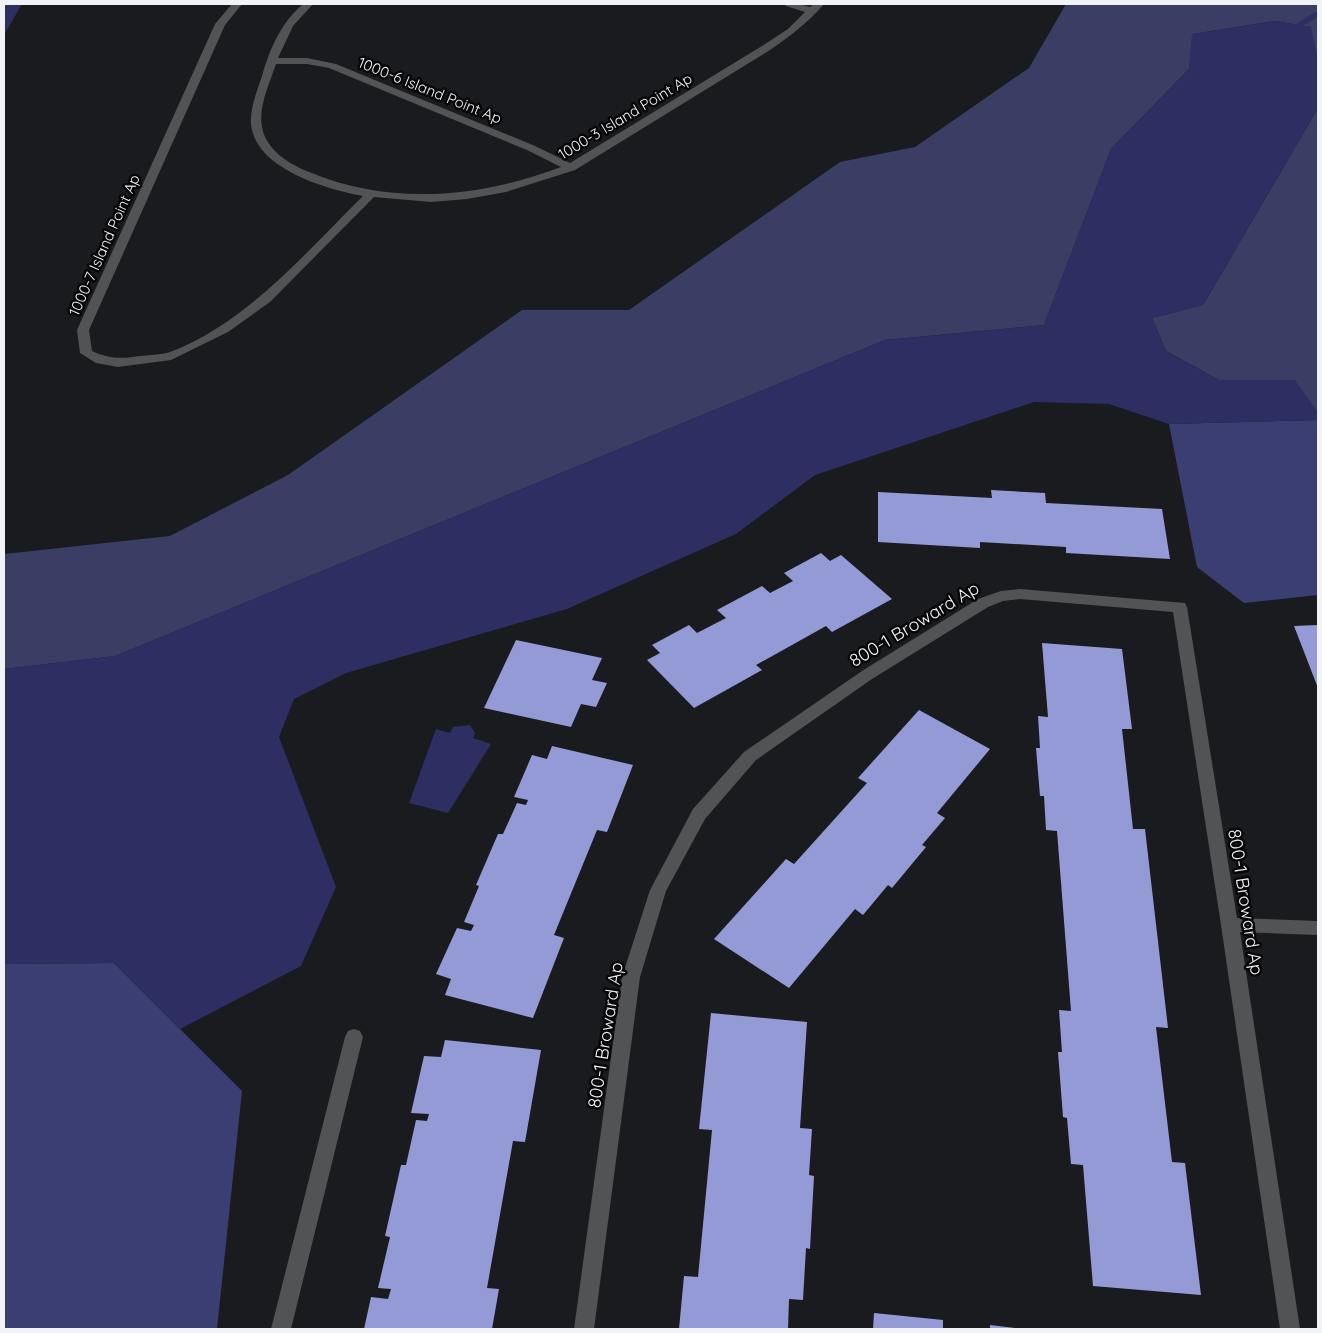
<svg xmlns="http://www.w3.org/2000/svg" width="1322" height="1333" viewBox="0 0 1322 1333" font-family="Quicksand,sans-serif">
	<rect width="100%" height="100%" fill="#1a1b1f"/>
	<path fill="#3b3e64" d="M1066 4H1318V61L1310 27 1275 21 1193 34 1189 69 1111 149 1044 325 885 340 115 656 4 669V554L170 536 288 475 522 310H629L840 162 915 147 1029 68Z
		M1318 108V413L1294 380H1219L1166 351 1152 318 1203 305Z"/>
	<path fill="#3b3e72" d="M1318 420V595L1244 603 1197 567 1169 424Z
		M114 963 242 1091 217 1329H4V964Z"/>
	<path fill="#2d2e61" d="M4 4H22L4 35Z
		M1275 21 1311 27 1318 61V108L1203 305 1152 318 1166 351 1219 380H1294L1318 413V420L1169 424 1109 404 1034 402 815 475 736 534 567 609 346 673 294 699 279 737 336 887 301 966 180 1029 114 963 4 964V669L115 656 885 340 1044 325 1111 149 1189 69 1192 34Z
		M470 725 475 733 473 738 491 744 448 813 409 803 436 729 450 733 453 727Z"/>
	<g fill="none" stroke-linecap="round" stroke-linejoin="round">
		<path fill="#2d2e61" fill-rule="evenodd" d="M1315 12H1318V17L1301 27 1294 25Z"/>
	</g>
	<path fill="#949ad6" d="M991 490 1045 493 1046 503 1162 509 1170 559 1066 553V547L980 542V548L878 542V492L992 498Z
		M821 553 830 561 841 555 892 599 832 632 826 626 756 665 762 670 694 708 647 660 660 653 652 645 689 625 697 633 726 618 717 610 762 586 770 593 793 581 784 573Z
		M1318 625V688L1294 626Z
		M516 640 602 658 592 680 607 683 596 707 581 704 571 727 484 708Z
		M1042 643 1122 649 1132 729H1122L1133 829H1145L1168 1028 1156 1027 1172 1162 1185 1163 1201 1295 1093 1286 1083 1165 1071 1164 1067 1118 1063 1117 1058 1052H1062L1059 1010 1071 1011 1057 831 1046 830 1044 796H1040L1036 748H1040L1038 716 1048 717Z
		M919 710 990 749 937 813 945 818 922 845 926 847 892 888 888 885 863 915 855 909 789 988 714 939 786 859 794 864 867 783 858 778Z
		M552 746 633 765 607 832 597 830 554 935 564 938 533 1018 445 995 451 979 436 974 457 928 471 931 474 925 464 922 479 886 476 885 498 834H503L517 803 526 805 528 800 514 797 532 755 547 759Z
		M711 1013 807 1022 800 1128 812 1129 809 1175 814 1176 810 1249 806 1248 803 1300 789 1299 788 1329H679L684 1276 698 1277 712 1130 699 1129Z
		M445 1040 541 1050 525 1142 513 1141 487 1288 499 1289 492 1329H364L371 1297 388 1299 391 1289 378 1288 390 1237 385 1236 401 1165H406L416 1120 427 1121 429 1114 411 1113 424 1056 441 1057Z
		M874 1313 943 1320V1329H873Z
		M990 1325 1015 1328V1329H990Z"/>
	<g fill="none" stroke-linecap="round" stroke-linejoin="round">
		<path fill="#525355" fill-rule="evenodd" d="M232 4H242L225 25 89 330 92 351C109 359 122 359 140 356 149 355 161 355 170 352 249 321 304 254 363 196 326 189 255 169 251 124 250 108 257 91 262 76 270 48 281 23 303 4H313L293 26 278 58H307L336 64 535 146 570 163 762 46 788 29 805 12 786 6 784 4H799L810 7 814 4H824C810 21 789 37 770 50L575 170 506 192 467 199 431 202 374 197 270 302 228 332 171 360 118 367 96 363 80 353 77 330 215 24ZM276 64H307L329 68 527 150 561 167C479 198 391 206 309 172 289 164 266 150 262 127 258 107 270 82 276 64Z
			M1020 589 1185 603 1187 607 1237 918 1318 921V935L1240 932 1300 1329H1280L1221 925 1173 612 1020 599 1003 601 988 607 872 679 756 760 705 819 666 891 640 977 594 1329H574L622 977 650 890 693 809 744 752 862 671 978 599 1001 591Z
			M354 1029 360 1031 363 1037 291 1329H271L345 1037 348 1031Z"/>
	</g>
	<g text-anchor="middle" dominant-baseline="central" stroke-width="5" stroke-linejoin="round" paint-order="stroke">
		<g font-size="15" fill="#f2f3f6" stroke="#060608">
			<text transform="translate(430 90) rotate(22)">1000-6 Island Point Ap</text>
			<text transform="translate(625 116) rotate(-31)">1000-3 Island Point Ap</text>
			<text transform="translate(104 245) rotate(-66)">1000-7 Island Point Ap</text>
		</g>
		<g font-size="18" fill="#f2f3f6" stroke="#060608">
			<text transform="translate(914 624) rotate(-31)">800-1 Broward Ap</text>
			<text transform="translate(1246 902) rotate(81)">800-1 Broward Ap</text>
			<text transform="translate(605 1035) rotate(-81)">800-1 Broward Ap</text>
		</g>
	</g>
	<rect width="1322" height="1333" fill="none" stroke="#f2f3f6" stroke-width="10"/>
</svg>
